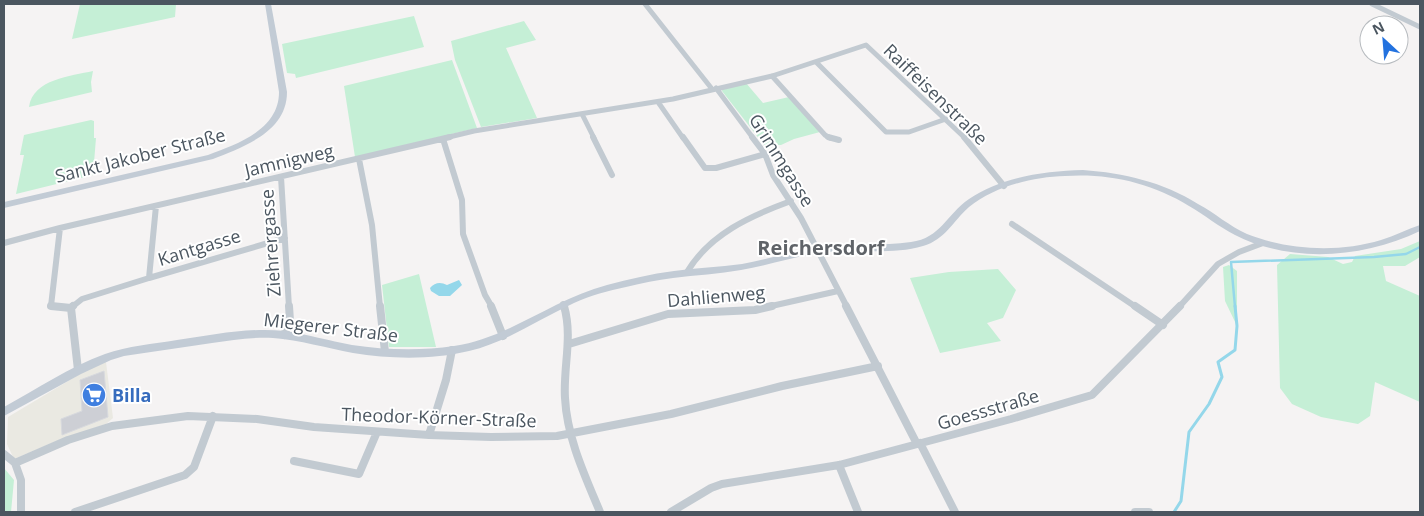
<svg xmlns="http://www.w3.org/2000/svg" width="1424" height="516" viewBox="0 0 1424 516" font-family="'Open Sans',sans-serif">
	<rect width="100%" height="100%" fill="#f5f3f3"/>
	<path fill="#eae9e2" d="M106 362 113 418 106 424 59 440 14 459 7 444 8 417 85 371Z"/>
	<path fill="#c5efd6" d="M80 4H176L175 17 72 39Z
		M414 16 424 47 296 78 295 74 287 73 282 44Z
		M524 21 536 40 506 48 537 118 481 127 455 60 451 41Z
		M452 60 477 128 355 157 344 86Z
		M93 71 91 82 92 92 29 107C33 79 71 76 93 71Z
		M746 83 763 103 789 97 820 132 794 139 781 145H764L722 91 723 88Z
		M91 120 94 121V138H96L93 175 16 194 24 155H20L24 135Z
		M1420 241V257L1405 266H1383L1386 281 1420 296V402L1375 382 1370 416 1358 424 1321 417 1292 404 1280 388 1277 265 1290 254 1328 257 1343 264 1352 262 1355 256 1401 249Z
		M1229 265 1237 271V326L1225 301 1223 267Z
		M998 269 1016 290 1003 318 987 323 1001 341 940 353 910 278 949 272Z
		M419 274 436 347H389L382 285Z
		M4 468 14 480 11 512H4Z"/>
	<path fill="#94d7ea" d="M459 280 462 285 450 296H439L431 291 430 288C435 282 441 282 447 285Z"/>
	<g fill="none" stroke-linecap="round" stroke-linejoin="round">
		<path stroke="#94d7ea" stroke-width="2.5" d="M1235 307 1231 262 1374 257 1406 254 1420 247"/>
		<path stroke="#94d7ea" stroke-width="3" d="M1174 512 1181 501 1189 432 1209 404 1222 377 1218 362 1235 350 1237 326 1235 306"/>
	</g>
	<path fill="#cdcfd5" stroke="#d7d9de" d="M104 371 108 417 62 435 61 419 82 411 80 380Z"/>
	<g fill="none" stroke-linecap="round" stroke-linejoin="round">
		<path stroke="#c2cad1" stroke-width="5" d="M645 4 712 89
			M1372 4 1420 27
			M816 62 886 132H909L946 119
			M772 76 825 135 830 138
			M716 88 753 138
			M658 102 683 138
			M582 114 594 138
			M445 138 474 131 673 99 772 76 866 45 965 138"/>
		<path stroke="#c2cad1" stroke-width="6" d="M593 137 612 175
			M683 137 705 168H716L765 154
			M752 137 765 154 773 175 801 218 847 307
			M828 137 839 140
			M964 137 1004 186
			M443 139 462 200 463 234 485 295 492 307
			M359 159 372 225 380 307
			M281 177 289 307
			M1012 224 1136 307
			M60 228 51 306 64 307
			M4 243 60 228 450 137
			M687 272C710 234 750 216 791 201
			M149 278 285 238
			M563 304 564 307
			M72 307 82 299 149 278 156 206
			M767 307 838 291
			M1179 307 1218 264 1239 252 1263 243"/>
		<path stroke="#c2cad1" stroke-width="8" d="M51 306 71 308 78 370
			M380 306 385 352
			M491 306 503 336
			M564 306C573 337 563 367 565 398 567 438 585 476 600 512
			M846 306 917 444
			M1135 306 1163 325
			M71 308 73 306
			M284 335 290 321 289 306
			M569 344 668 314 755 310 772 306
			M429 435 446 380 452 350
			M920 443 955 512
			M4 454 15 463 68 440 112 426 188 416 257 419 314 427 429 435 491 437 557 436 671 414 782 386 878 366
			M294 461 359 474 377 432
			M15 463 21 480V512
			M839 465 858 512
			M75 512 185 475 194 467 213 416
			M671 512 711 488 722 484 839 465 1011 419 1092 395 1180 306
			M1135 512H1149"/>
		<path fill="#c2cbd5" fill-rule="evenodd" d="M265 4H271L287 92C287 132 243 147 213 159L4 208V202L208 155C237 144 279 130 279 92Z
			M1083 170C1124 173 1163 182 1198 204 1215 213 1229 226 1247 234 1288 250 1338 253 1381 240 1395 236 1407 229 1420 225V231C1364 258 1292 264 1235 235 1219 227 1205 215 1189 206 1152 183 1109 173 1065 176 1033 177 995 186 969 207 953 221 945 240 923 246 893 255 859 249 828 252 798 255 770 265 741 270 719 274 696 275 673 278 657 280 642 283 626 287 608 291 591 295 574 303 539 319 507 342 469 351 432 360 390 359 353 353 326 348 300 340 273 338 252 337 232 340 212 343 183 347 153 352 124 356L111 360 81 374 4 416V407C37 389 69 367 105 354 128 346 153 344 177 340 213 335 249 327 285 331 307 334 329 341 352 345 385 350 421 351 454 346 509 338 553 299 607 285 629 279 651 274 674 271 696 268 719 267 742 264 770 259 797 249 825 246 854 243 882 246 911 242 941 238 946 215 969 199 1001 177 1044 171 1083 170Z"/>
	</g>
	<defs>
		<g id="supermarket-disc" transform="scale(1.25)"><circle r="9.5" fill="#3f7fe0" stroke="#fff"/><path d="M-6-5.5h2.5l.6 2H6L4.5 2H-2.5L-4.4-4H-6ZM-1.5 3.2a1.3 1.3 0 1 0 .1 0ZM3 3.2a1.3 1.3 0 1 0 .1 0Z" fill="#fff"/></g>
	</defs>
	<g fill-rule="evenodd">
		<use href="#supermarket-disc" x="94" y="395"/>
	</g>
	<g text-anchor="middle" dominant-baseline="central" stroke-width="4" stroke-linejoin="round" paint-order="stroke">
		<g font-size="18" fill="#4b5660" stroke="#fff">
			<text transform="translate(936 94) rotate(44)">Raiffeisenstraße</text>
			<text transform="translate(140 155) rotate(-14)">Sankt Jakober Straße</text>
			<text transform="translate(289 160) rotate(-13)">Jamnigweg</text>
			<text transform="translate(782 160) rotate(58)">Grimmgasse</text>
			<text transform="translate(270 243) rotate(-94)">Ziehrergasse</text>
			<text transform="translate(199 247) rotate(-17)">Kantgasse</text>
			<text transform="translate(716 296) rotate(-5)">Dahlienweg</text>
			<text transform="translate(331 327) rotate(7)">Miegerer Straße</text>
			<text transform="translate(988 409) rotate(-16)">Goessstraße</text>
			<text transform="translate(439 417) rotate(2)">Theodor-Körner-Straße</text>
		</g>
		<g font-size="18" font-weight="bold" fill="#366cbe" stroke="#fff" text-anchor="start">
			<text x="112" y="395">Billa</text>
		</g>
		<g font-size="20" font-weight="bold" fill="#5f6368" stroke="#fff">
			<text x="821" y="247">Reichersdorf</text>
		</g>
	</g>
	<rect width="1424" height="516" fill="none" stroke="#4b5660" stroke-width="10"/>
	<g transform="translate(1384 40) rotate(334)"><circle r="24" fill="#ffffff" stroke="#b7bbbf"/>
	<path d="M0-4L9 19L0 12L-9 19Z" fill="#2372df"/>
	<text y="-8" font-size="14" font-weight="bold" text-anchor="middle" fill="#4b5660">N</text>
	</g>
</svg>
